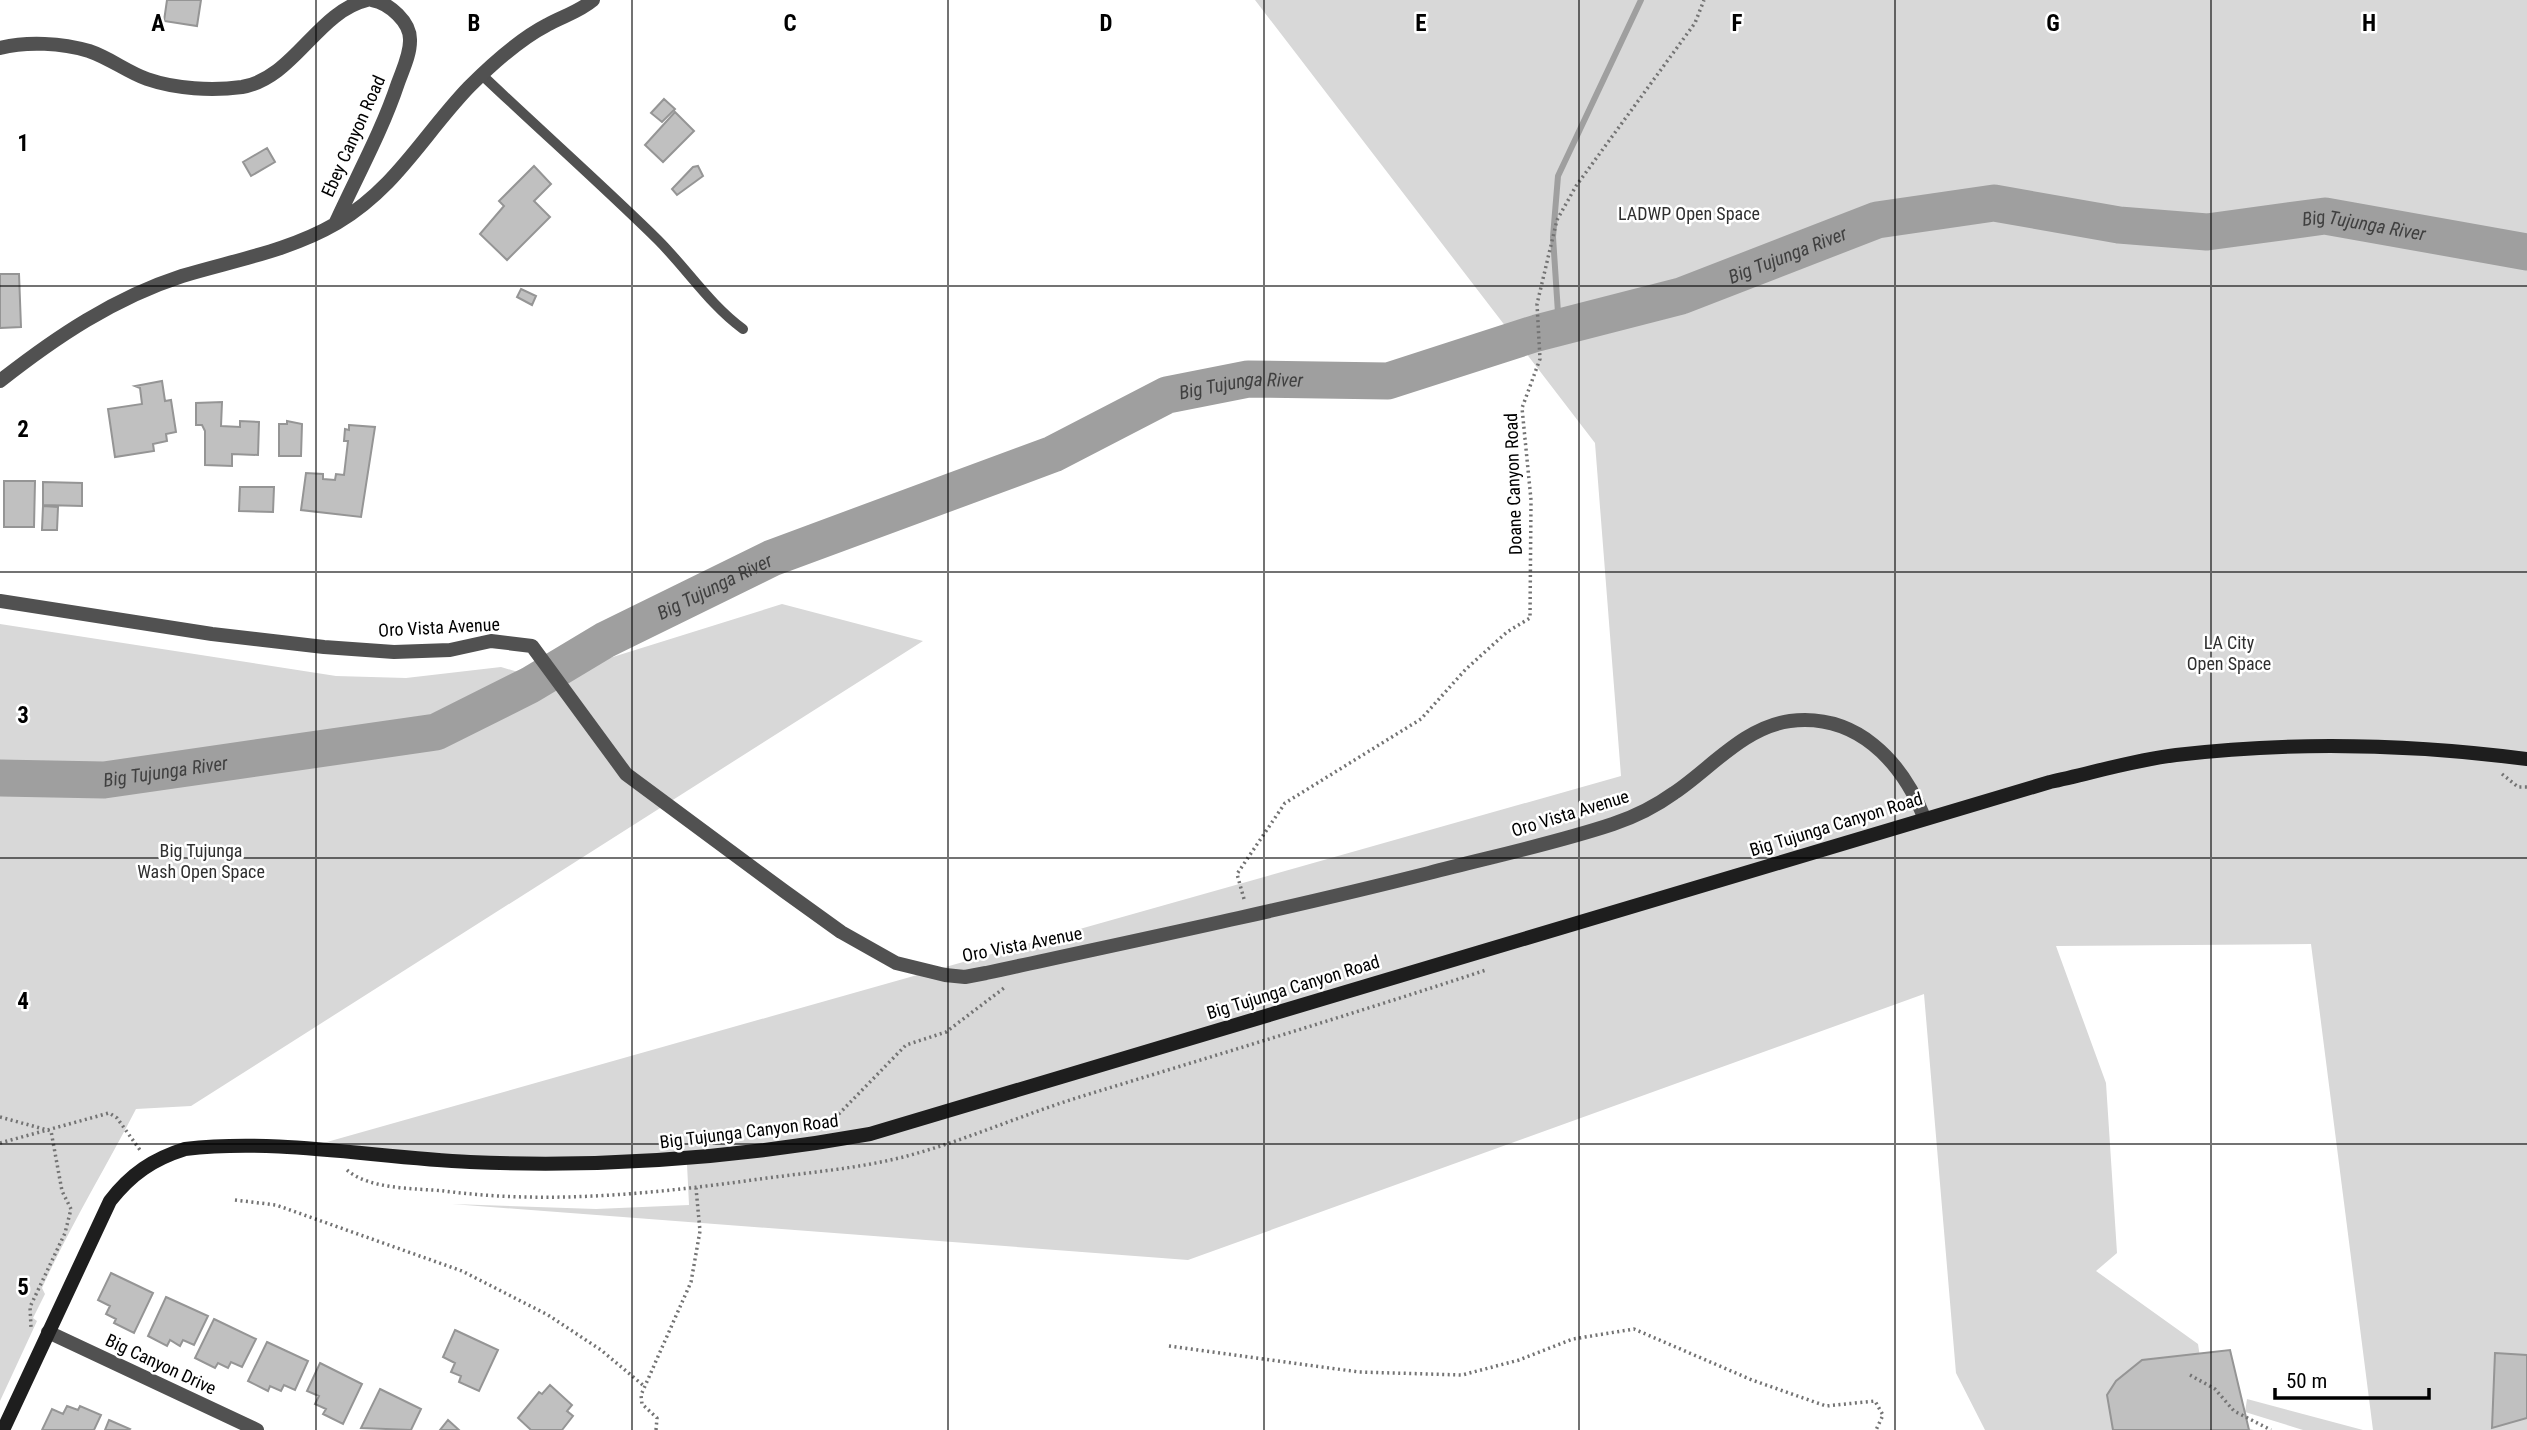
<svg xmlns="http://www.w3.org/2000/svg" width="2527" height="1430" viewBox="0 0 2527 1430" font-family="'Roboto Condensed',sans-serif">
	<rect width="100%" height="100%" fill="#fff"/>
	<path fill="#d8d8d8" d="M1255 0H2527V236L2313 210 2308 221 2527 248V1430H2373L2311 944 2056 946 2106 1083 2117 1253 2096 1271 2198 1344 2209 1416 2254 1430H1985L1956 1373 1924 994 1188 1260 452 1204 596 1209 689 1205 687 1164 295 1151 1621 776 1595 443Z
		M782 604 923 641 191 1106 136 1109C105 1169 70 1226 42 1288L45 1294 33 1318 37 1321 0 1401V624L336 676 406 678 501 667 535 677 549 690 568 671Z
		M2247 1399 2363 1430H2303L2245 1412Z"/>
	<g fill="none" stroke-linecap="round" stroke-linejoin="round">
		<path stroke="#9f9f9f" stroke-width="6" d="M1559 328 1553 237 1558 176 1641 0"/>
		<path stroke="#9f9f9f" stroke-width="37" id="s1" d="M0 778 104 780 436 732 530 685 605 640 772 558 1053 454 1167 395 1248 379 1388 381 1537 333 1681 296 1877 220 1994 203 2119 225 2207 232 2325 216 2527 252"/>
	</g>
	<path fill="#c0c0c0" stroke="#959595" stroke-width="2" d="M167 0H201L197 26 164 21Z
		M664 99 675 109 662 122 651 113Z
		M675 112 694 131 663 162 645 145Z
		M267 148 275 162 251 176 243 162Z
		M534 166 551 184 534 201 550 217 507 260 480 234 504 206 499 201Z
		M698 166 703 176 677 195 672 189 693 167Z
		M0 274H19L21 327 0 328Z
		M521 289 536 296 532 305 517 297Z
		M162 381 165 401 171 400 176 432 166 434 167 441 153 444 154 451 115 457 108 409 142 404 140 388 135 386Z
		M222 402 221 426 240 427V421L259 422 258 455 232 454V466L205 465V431L202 425H196V403Z
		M287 421 302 424 301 456H279V424H287Z
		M349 425 375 427 361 517 301 510 306 473 323 474V479L335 480 336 474 344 475 348 441H344L345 429 349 430Z
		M4 481H35L34 527H4Z
		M43 482 82 483V506L43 505Z
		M240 487H274L273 512 239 511Z
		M43 506 58 507 57 530H42Z
		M111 1273 153 1293 134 1333 114 1323 116 1319 106 1314 110 1306 98 1300Z
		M166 1297 208 1316 194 1345 183 1340 180 1346 170 1340 167 1346 148 1336Z
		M214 1319 256 1339 242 1367 231 1362 228 1368 218 1363 215 1368 195 1358Z
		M455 1330 498 1350 479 1391 459 1382 461 1376 451 1372 455 1363 443 1357Z
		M267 1342 308 1361 295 1390 284 1385 281 1391 270 1386 268 1391 248 1381Z
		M2230 1350 2249 1430H2113L2107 1395 2116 1381 2142 1360Z
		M2495 1353 2527 1355V1418L2492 1428Z
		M320 1363 362 1384 343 1424 323 1414 326 1409 315 1404 319 1396 307 1391Z
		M550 1385 572 1405 567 1411 573 1416 562 1430H531L518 1418 539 1392 542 1394Z
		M380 1389 421 1409 411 1430 361 1428Z
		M67 1406 78 1410 80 1406 101 1415 94 1430H42L52 1409 63 1414Z
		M109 1420 130 1429 129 1430H105Z
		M448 1420 459 1430H440Z"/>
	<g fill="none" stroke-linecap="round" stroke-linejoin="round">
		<path stroke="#737373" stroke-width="3.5" stroke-dasharray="2 3.5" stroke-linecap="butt" d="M2502 774 2518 787H2527
			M1244 899 1237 874 1285 803 1421 719 1466 669 1507 632 1530 618 1531 500 1522 408 1540 359 1537 304 1557 220 1576 186 1695 23 1704 0
			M0 1117 51 1131 62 1191 71 1209 65 1233 30 1307 31 1327
			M831 1122 906 1045 946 1032 1004 988
			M0 1143 109 1113 117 1118 140 1150
			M347 1170C370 1190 415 1188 444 1191 552 1205 660 1193 767 1178 814 1172 861 1168 907 1156 967 1140 1026 1113 1086 1095 1220 1054 1353 1014 1486 970
			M235 1200 276 1205 462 1271 548 1315 601 1350 644 1386
			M1169 1346 1359 1372 1462 1375 1519 1360 1573 1339 1634 1329 1752 1380 1826 1406 1875 1401 1883 1415 1876 1430
			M2190 1375 2215 1389 2234 1411 2271 1430
			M656 1430 657 1418 642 1404 641 1395 691 1282 700 1231 696 1188"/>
		<path stroke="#515151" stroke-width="10" d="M482 75C541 131 601 184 658 240 687 269 710 305 743 329"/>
		<path stroke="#515151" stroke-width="14" d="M0 48C27 41 62 43 89 51 110 58 127 72 147 79 176 89 212 91 242 87 294 78 317 12 367 0
			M336 222C357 176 382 131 398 83 403 69 410 55 410 41 411 22 389 3 372 0
			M0 381C56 337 114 298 182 276 235 260 289 251 337 223 397 187 423 135 469 87 492 64 518 40 547 25 563 16 579 12 593 0
			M0 601 212 634 324 647 394 652 450 650 491 641 532 646 626 774 784 891 841 932 896 963 945 975 965 977 986 973C1134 941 1282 910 1429 873 1490 857 1553 844 1613 824 1634 817 1656 806 1674 793 1710 769 1744 727 1790 721 1856 713 1901 760 1924 817
			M48 1332 257 1430"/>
		<path stroke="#1e1e1e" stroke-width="14" d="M3 1430 110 1201C131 1174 153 1159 185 1149 279 1138 376 1158 470 1162 606 1168 737 1158 870 1134L2050 782C2092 773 2134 760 2176 755 2293 741 2410 744 2527 759"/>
	</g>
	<path fill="none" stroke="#000" stroke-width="2" stroke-opacity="0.55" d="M316 0V1430M632 0V1430M948 0V1430M1264 0V1430M1579 0V1430M1895 0V1430M2211 0V1430M0 286H2527M0 572H2527M0 858H2527M0 1144H2527"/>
	<g text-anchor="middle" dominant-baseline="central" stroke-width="5" stroke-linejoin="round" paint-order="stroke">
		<g font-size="18" fill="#000" stroke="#fff">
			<text transform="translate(353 136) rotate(-66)">Ebey Canyon Road</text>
			<text transform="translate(1513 484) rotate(-92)">Doane Canyon Road</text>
			<text transform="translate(439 627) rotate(-3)">Oro Vista Avenue</text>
			<text transform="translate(1570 813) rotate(-17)">Oro Vista Avenue</text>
			<text transform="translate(1836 824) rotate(-17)">Big Tujunga Canyon Road</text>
			<text transform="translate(1022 944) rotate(-11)">Oro Vista Avenue</text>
			<text transform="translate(1293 987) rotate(-17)">Big Tujunga Canyon Road</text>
			<text transform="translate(749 1131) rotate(-7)">Big Tujunga Canyon Road</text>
			<text transform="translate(161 1364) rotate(25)">Big Canyon Drive</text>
		</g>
		<g font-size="18" fill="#2f2f2f" stroke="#fff">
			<text x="1689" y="213">LADWP Open Space</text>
			<text x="2229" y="642">LA City<tspan x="2229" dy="21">Open Space</tspan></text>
			<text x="201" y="850">Big Tujunga<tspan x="201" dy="21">Wash Open Space</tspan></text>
		</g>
		<g font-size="19" font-style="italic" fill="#404040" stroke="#fff">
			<text stroke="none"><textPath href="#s1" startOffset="2476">Big Tujunga River</textPath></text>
			<text stroke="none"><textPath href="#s1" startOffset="1888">Big Tujunga River</textPath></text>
			<text stroke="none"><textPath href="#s1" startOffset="1321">Big Tujunga River</textPath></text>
			<text stroke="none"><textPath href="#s1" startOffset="754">Big Tujunga River</textPath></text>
			<text stroke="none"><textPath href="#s1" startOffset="166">Big Tujunga River</textPath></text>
		</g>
	</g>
	<g font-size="23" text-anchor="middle" font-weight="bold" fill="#000" stroke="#fff" stroke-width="5" stroke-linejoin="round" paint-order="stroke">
		<text x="158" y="31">A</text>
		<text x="474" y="31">B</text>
		<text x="790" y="31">C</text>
		<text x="1106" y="31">D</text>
		<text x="1421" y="31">E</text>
		<text x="1737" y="31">F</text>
		<text x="2053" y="31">G</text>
		<text x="2369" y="31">H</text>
		<text x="23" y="151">1</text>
		<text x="23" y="437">2</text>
		<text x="23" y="723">3</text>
		<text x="23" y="1009">4</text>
		<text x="23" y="1295">5</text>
	</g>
	<path d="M2275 1388v10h154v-10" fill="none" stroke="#000000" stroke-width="3.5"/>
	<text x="2286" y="1388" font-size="21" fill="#000000" stroke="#ffffff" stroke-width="5" paint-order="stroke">50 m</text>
</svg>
